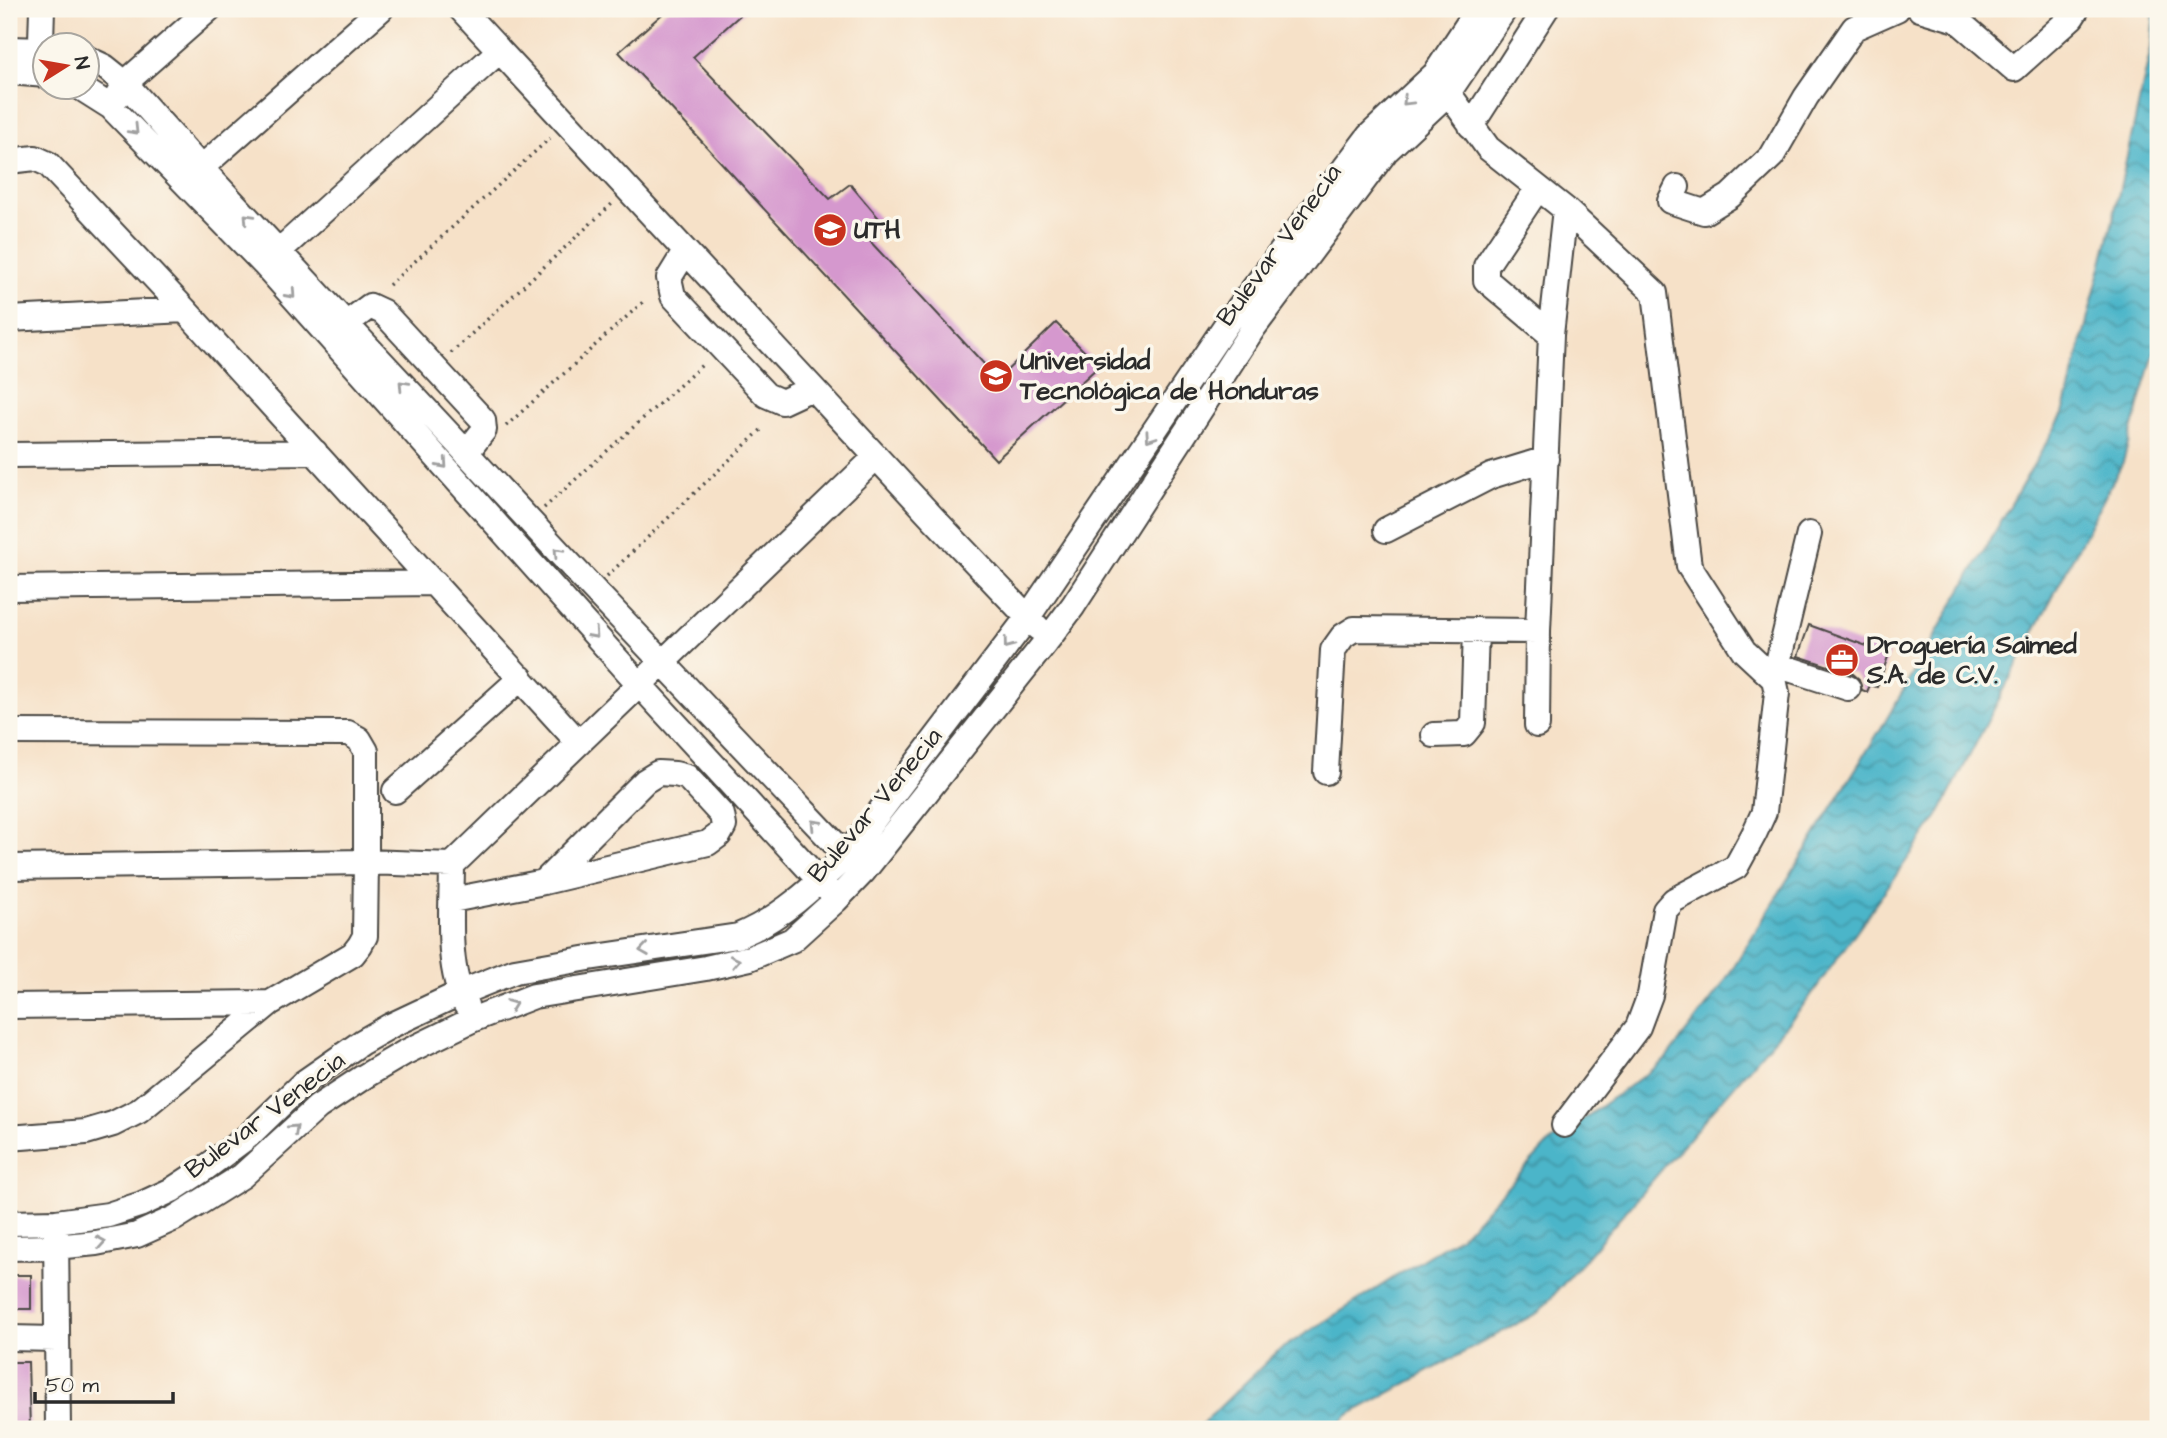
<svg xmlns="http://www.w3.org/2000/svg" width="2167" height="1438" viewBox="0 0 2167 1438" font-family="'Architects Daughter',sans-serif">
	<defs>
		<pattern id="water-waves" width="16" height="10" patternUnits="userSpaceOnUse" patternTransform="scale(1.75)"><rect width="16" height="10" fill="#4bb5c9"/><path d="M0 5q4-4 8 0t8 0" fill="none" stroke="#3f93a3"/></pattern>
	</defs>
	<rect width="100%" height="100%" fill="#fbf7ec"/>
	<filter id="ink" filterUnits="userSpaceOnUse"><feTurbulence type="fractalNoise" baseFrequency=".0143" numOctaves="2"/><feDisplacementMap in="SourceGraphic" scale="14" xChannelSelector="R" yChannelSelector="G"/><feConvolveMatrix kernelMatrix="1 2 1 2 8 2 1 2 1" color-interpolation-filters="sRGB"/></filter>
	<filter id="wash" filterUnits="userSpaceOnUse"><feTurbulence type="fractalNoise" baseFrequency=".00686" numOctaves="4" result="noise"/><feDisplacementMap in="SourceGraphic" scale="28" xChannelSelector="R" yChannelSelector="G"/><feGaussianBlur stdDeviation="1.57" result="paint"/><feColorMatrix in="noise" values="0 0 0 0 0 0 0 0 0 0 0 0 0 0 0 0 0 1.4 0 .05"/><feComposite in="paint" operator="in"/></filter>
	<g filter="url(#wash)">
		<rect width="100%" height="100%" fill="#f6e1c8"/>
		<path fill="url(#water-waves)" stroke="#3b707a" stroke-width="2" d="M2154 9H2158V339L2123 462 1938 816 1807 1001 1539 1312 1348 1415 1335 1429H1197L1278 1351 1463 1234 1547 1145 1664 1061 1721 987 1886 720 2063 414 2112 224 2151 48Z"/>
		<g id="blocks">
			<path fill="#d598ce" d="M668 9H747L693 57 830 199 850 184 883 223 867 238 998 379 1056 323 1099 366 996 460 619 52Z
				M1809 625 1889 654 1877 687 1870 685 1867 692 1862 690 1859 679 1853 674 1798 656Z
				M9 1275H31V1309H9Z
				M9 1362H28L30 1429H9Z"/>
		</g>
	</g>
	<g filter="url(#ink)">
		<use href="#blocks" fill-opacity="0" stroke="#494643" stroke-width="2"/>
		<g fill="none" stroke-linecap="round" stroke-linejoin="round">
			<g stroke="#494643" stroke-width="28">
				<path id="minor" d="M461 9 933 518 1038 628
					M1920 9 1957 20 2014 69 2072 17 2077 9
					M9 49 46 50
					M88 59 105 67 125 83 201 168 593 589 857 867
					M9 72 46 75
					M40 73 42 9
					M1439 80 1488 148 1565 209 1655 293 1689 566 1744 651 1774 679 1777 693 1764 812 1754 834 1736 867 1674 900 1665 910 1650 995 1638 1027 1564 1125
					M81 88 111 107 264 264 640 685 831 893
					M117 97 125 83 209 9
					M1471 126 1546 9
					M9 161 35 158 48 164 185 310 579 743
					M201 168 381 9
					M1677 187 1670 201 1704 212 1730 196 1772 156 1806 97 1854 28 1897 9
					M1538 188 1486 266V280L1551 335
					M685 252 669 278 673 296 766 395 782 402 812 388
					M267 262 499 51
					M9 319 185 310
					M346 324 370 306 383 312 483 420 484 430 466 453
					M9 455 315 452
					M1386 530 1491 476 1546 459
					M9 588 435 583
					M1777 665 1848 688
					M1774 679 1809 534
					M1537 725 1538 631 1551 335 1565 209
					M9 732 348 733 359 739 366 751V862L452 865 876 457
					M1434 735 1464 734 1473 723 1476 630
					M1326 772 1333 650 1343 636 1354 629 1538 631
					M395 791 521 678
					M452 865C452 908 445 966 466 1005
					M9 867 366 862 365 936 360 945 353 954 270 1003 139 1111 113 1124 86 1132 9 1138
					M452 900 544 882 708 843 719 835 724 826 722 815 687 777 675 774 658 773 645 781 544 882
					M9 1006 270 1003
					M9 1223 56 1222 108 1215 142 1204 172 1190 204 1169 247 1137 303 1083 362 1042 390 1026 460 993 515 971 589 958 738 936C780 919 814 887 846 856L1028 617 1226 325 1369 136 1435 74 1478 9
					M56 1230 58 1429
					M9 1248 55 1247 96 1243 137 1235 175 1218 242 1176 318 1107 365 1076 404 1053 474 1019 534 996 706 968 750 958 792 940 836 900 863 872 1049 638 1073 606 1254 327 1386 151 1448 93 1505 9
					M9 1338 56 1339"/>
			</g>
			<path stroke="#494643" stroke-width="3.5" stroke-dasharray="2 5" stroke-linecap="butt" d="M389 285 550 138
				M451 353 614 202
				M506 426 643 302
				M544 508 702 365
				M607 576 762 429"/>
			<use href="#minor" stroke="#fff" stroke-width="24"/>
		</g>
		<defs><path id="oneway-chevron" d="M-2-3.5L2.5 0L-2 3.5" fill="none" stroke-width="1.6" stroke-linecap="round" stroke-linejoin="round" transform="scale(1.75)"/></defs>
		<g stroke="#a0a0a0">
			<use href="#oneway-chevron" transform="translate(1407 101) rotate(136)"/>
			<use href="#oneway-chevron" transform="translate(134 130) rotate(46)"/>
			<use href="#oneway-chevron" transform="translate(248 218) rotate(-133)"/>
			<use href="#oneway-chevron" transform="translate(291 294) rotate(48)"/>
			<use href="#oneway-chevron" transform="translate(403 385) rotate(-133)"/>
			<use href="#oneway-chevron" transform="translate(1150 437) rotate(124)"/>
			<use href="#oneway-chevron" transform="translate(443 464) rotate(48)"/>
			<use href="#oneway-chevron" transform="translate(558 552) rotate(-133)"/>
			<use href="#oneway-chevron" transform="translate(594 634) rotate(48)"/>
			<use href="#oneway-chevron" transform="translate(1008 644) rotate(127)"/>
			<use href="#oneway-chevron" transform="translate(815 824) rotate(-133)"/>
			<use href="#oneway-chevron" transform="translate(644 950) rotate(172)"/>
			<use href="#oneway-chevron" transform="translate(735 961) rotate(-12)"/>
			<use href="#oneway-chevron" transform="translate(512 1005) rotate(-21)"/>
			<use href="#oneway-chevron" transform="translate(294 1129) rotate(-43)"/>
			<use href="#oneway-chevron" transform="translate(101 1242) rotate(-10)"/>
		</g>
	</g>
	<defs>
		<g id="university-disc" transform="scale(1.75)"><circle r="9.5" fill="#c8321e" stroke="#fbf7ec"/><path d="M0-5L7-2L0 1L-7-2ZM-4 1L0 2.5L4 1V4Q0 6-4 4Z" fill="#fff"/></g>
		<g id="office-disc" transform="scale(1.75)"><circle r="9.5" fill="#c8321e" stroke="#fbf7ec"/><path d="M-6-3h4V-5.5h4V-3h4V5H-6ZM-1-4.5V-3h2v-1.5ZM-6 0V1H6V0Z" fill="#fff"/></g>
	</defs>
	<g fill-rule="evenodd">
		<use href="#university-disc" x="830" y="230"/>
		<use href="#university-disc" x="996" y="376"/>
		<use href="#office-disc" x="1842" y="660"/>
	</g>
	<g text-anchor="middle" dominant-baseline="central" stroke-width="7" stroke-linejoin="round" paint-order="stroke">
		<g font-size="26" font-weight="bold" fill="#2b2b2b" stroke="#fbf7ec" text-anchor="start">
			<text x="854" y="230">UTH</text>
			<text x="1020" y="361">Universidad<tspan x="1020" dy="30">Tecnológica de Honduras</tspan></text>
			<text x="1867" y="645">Droguería Saimed<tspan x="1867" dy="30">S.A. de C.V.</tspan></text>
		</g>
		<g font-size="26" fill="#2b2b2b" stroke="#fbf7ec">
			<text transform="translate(1279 245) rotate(-54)">Bulevar Venecia</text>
			<text transform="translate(875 805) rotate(-50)">Bulevar Venecia</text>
			<text transform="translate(265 1115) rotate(-37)">Bulevar Venecia</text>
		</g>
	</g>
	<rect width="2167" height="1438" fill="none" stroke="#fbf7ec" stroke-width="35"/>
	<g transform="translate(66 66) rotate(79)"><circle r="33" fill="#fbf7ec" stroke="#a8a59f" stroke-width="2"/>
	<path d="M0-5L12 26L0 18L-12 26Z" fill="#c8321e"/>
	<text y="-10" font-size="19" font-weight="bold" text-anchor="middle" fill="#2b2b2b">N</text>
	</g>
	<path d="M35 1392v10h138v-10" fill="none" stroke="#2b2b2b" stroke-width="3.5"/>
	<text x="46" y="1392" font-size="21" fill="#2b2b2b" stroke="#fbf7ec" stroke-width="5" paint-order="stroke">50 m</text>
</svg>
